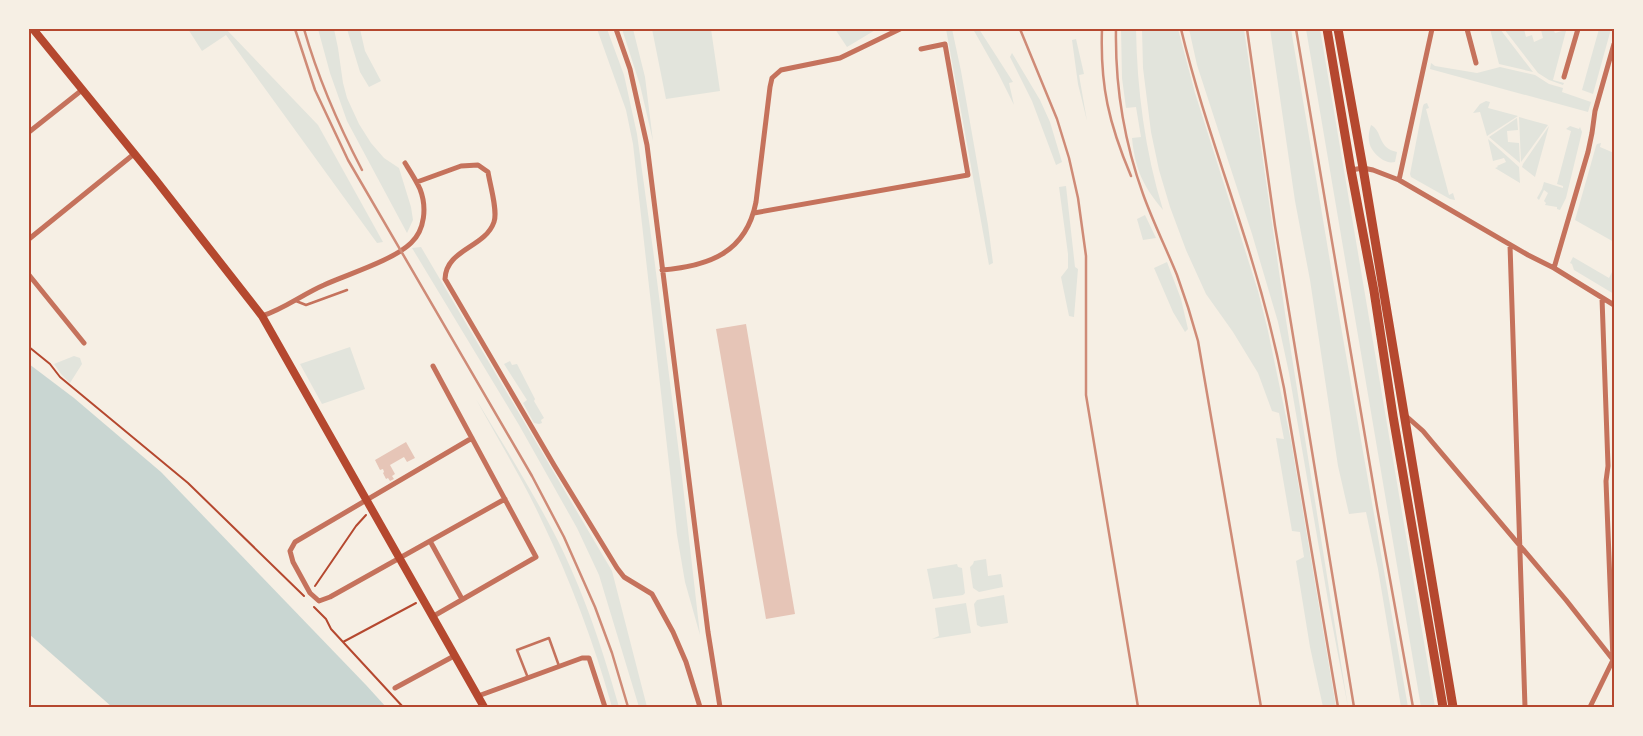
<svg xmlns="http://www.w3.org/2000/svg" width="1643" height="736" viewBox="0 0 1643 736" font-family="'Fira Sans Condensed',sans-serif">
	<rect width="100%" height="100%" fill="#f6efe4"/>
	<path fill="#e2e4dc" d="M188 29H226L318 125 383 242 377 243 226 35 202 51Z
		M318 29H334L338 48 343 83 347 98 359 124 371 143 384 158 399 168 411 207 413 220 407 233 347 121 330 73Z
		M347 29H360L365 51 381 81 369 87 360 72Z
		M597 29H607L624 75 637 134 654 257 682 477 700 635 685 582 677 535 633 144 626 110Z
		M622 29H633L645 77 653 141 640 85Z
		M652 29H711L720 91 666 99Z
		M835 29H877L847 47Z
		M946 29H952L961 71 988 225 993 263 989 265Z
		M973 29H979L1013 82 1009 83 1014 105 999 75Z
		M1121 29H1136C1137 90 1145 151 1163 210 1143 186 1135 169 1132 138L1141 137 1136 107 1126 108 1122 78Z
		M1142 29H1178L1195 93 1258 291 1268 331 1291 441 1336 707H1323L1310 647 1296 561 1304 557 1300 532 1292 531 1276 438 1284 439 1279 413 1272 411 1258 373 1233 332 1206 294 1186 250 1170 207 1159 170 1151 132 1143 68Z
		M1189 29H1244L1286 320 1348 707 1331 618 1289 373 1278 322 1252 234 1197 65Z
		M1270 29H1291L1340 321 1408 707H1401L1378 569 1366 512 1349 514 1338 466 1310 280 1295 201Z
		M1306 29H1320L1435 707H1421Z
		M1490 29H1500L1533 72 1499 64Z
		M1504 29H1524L1526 37 1532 35 1534 42 1543 38 1541 30 1553 29 1555 33 1562 31 1561 29 1566 31 1553 80 1564 83 1563 85 1549 80 1538 73Z
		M1599 29H1611L1593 94 1582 90Z
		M1076 39 1084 74 1079 75 1087 121 1078 84 1072 40Z
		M1012 53 1040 100 1050 122 1062 162 1056 165 1032 101 1010 57Z
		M1431 63 1435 66 1477 73 1500 67 1535 75 1549 84 1563 88 1562 92 1591 102 1588 112 1430 69Z
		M1486 101 1490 102 1488 108 1518 116 1487 136 1480 112 1473 113 1480 104Z
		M1427 103 1429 108 1426 109 1449 195 1453 193 1455 200 1450 199 1411 177 1410 174 1423 106 1424 104Z
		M1519 117 1548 125 1521 162Z
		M1517 118 1518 130 1507 131 1508 142 1519 143 1520 163 1489 137Z
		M1371 125C1383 131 1377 148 1397 152L1395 162C1389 163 1388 162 1383 160 1369 151 1366 140 1371 125Z
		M1549 126 1535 177 1522 167 1523 164Z
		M1570 126 1579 129 1580 127 1582 132 1566 198 1560 210 1557 209V207L1545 205 1546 203 1544 201 1548 193 1544 190 1539 200 1537 198 1542 189 1544 182 1563 188V186L1557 184 1571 131 1566 129Z
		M1488 139 1519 167 1520 183 1495 168 1498 167 1497 166 1506 162 1504 158 1493 161Z
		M1601 143 1600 147 1614 153V242L1575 220 1596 146 1597 144Z
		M1066 186 1075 267 1078 269 1074 317 1069 316 1061 277 1068 268V254L1059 187Z
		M1145 215 1156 238 1143 240 1137 219Z
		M421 247 612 571 647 707H639L599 575 577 528 519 425 412 248Z
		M1573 257 1609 278 1614 268V294L1574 270 1572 264 1570 263Z
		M1167 262 1181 299 1188 329 1185 332 1173 312 1154 268Z
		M350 347 365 389 322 404 300 364Z
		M74 356 80 358 82 364 70 383 61 374 54 364Z
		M510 361 512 365 517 364 535 399 534 401 544 418 541 420 542 423 539 424 534 423 523 403 527 400 504 364Z
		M476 399C500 439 525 479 547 520 579 578 601 643 619 707H612C594 643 570 579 541 519 522 478 497 438 476 399Z
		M986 559 988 576 1001 574 1003 587 979 592 973 588 970 567 973 564 974 561Z
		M957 564 958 567 962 568 965 593 963 595 933 599 927 569Z
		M1004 595 1008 623 981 627 977 625 974 604 977 600Z
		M966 603 971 633 932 639 939 636 935 608Z"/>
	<path fill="#c9d6d2" d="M29 364 74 398 161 472 366 685 386 707H112L29 634Z"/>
	<path fill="#e6c5b7" d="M746 324 795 614 766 619 716 329Z
		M406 442 415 458 407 462 404 457 390 465 395 474 392 476 394 479 390 481 388 478 386 479 383 473 384 472 383 469 380 470 375 460Z"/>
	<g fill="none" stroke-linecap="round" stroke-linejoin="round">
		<path stroke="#b5482f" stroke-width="2" d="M29 347 50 364 60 377 188 483 304 596
			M315 586 356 526 366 515
			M314 607 326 619 331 629 403 707
			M343 642 416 603"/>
		<path stroke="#c5725c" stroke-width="2.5" d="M296 301 306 305 347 290
			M528 678 517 650 549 638 559 666"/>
		<path stroke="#c5725c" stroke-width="5" d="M616 29 630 69 647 145 708 632 720 707
			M1467 29 1476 63
			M1564 77 1578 29
			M29 132 82 90
			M1351 170 1363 168 1373 170 1399 180 1528 255 1554 268 1614 305
			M1399 180 1432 29
			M417 182 461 166 478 165 488 172C490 185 498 211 494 222 485 248 446 249 445 279L554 465 617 568 624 577 652 594 673 632 686 662 700 707
			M754 213 968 175 945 44 921 49
			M29 239 134 154
			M1510 245 1525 707
			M1554 268 1588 152 1592 133 1595 111 1614 44
			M662 270C709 266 746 253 756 202L770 87 772 78 781 70 840 58 900 29
			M29 275 84 343
			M262 316C284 309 303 294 324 285 348 274 392 261 411 243 425 230 427 207 420 189 416 180 410 171 405 163
			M1406 416 1423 431 1433 443 1566 600 1614 661
			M472 438 295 542 290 551 293 562 310 593 319 601 330 597 505 499
			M430 541 462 599
			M432 617 536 557 433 366
			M395 688 454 656
			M478 696 582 658H589L605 707
			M1590 707 1613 660 1606 481 1608 466 1602 298"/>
		<path stroke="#b5482f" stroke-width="8" d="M33 29 155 179 262 316 484 707"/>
		<path stroke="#b5482f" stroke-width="9" d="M1327 29 1351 170 1374 291 1393 416 1443 707
			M1338 29 1363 168 1453 707"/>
		<path stroke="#cf8b77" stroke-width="2.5" d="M295 29 315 90 348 160 532 476 564 537 595 607 612 653 628 707
			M304 29C318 78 338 124 362 170
			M1020 29 1057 119 1069 158 1078 198 1086 256V395L1138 707
			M1102 29C1100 86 1109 124 1131 176
			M1116 29C1115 85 1124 141 1143 194 1153 222 1166 248 1177 275 1185 297 1192 319 1198 341L1261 707
			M1181 29C1199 104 1226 177 1249 251 1263 296 1275 342 1284 388L1338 707
			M1247 29 1275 226 1354 707
			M1296 29 1377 507 1413 707"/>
	</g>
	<rect width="1643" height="736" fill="none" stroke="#f6efe4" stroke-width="60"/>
	<rect x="30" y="30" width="1583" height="676" fill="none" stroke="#b5482f" stroke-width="2"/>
</svg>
